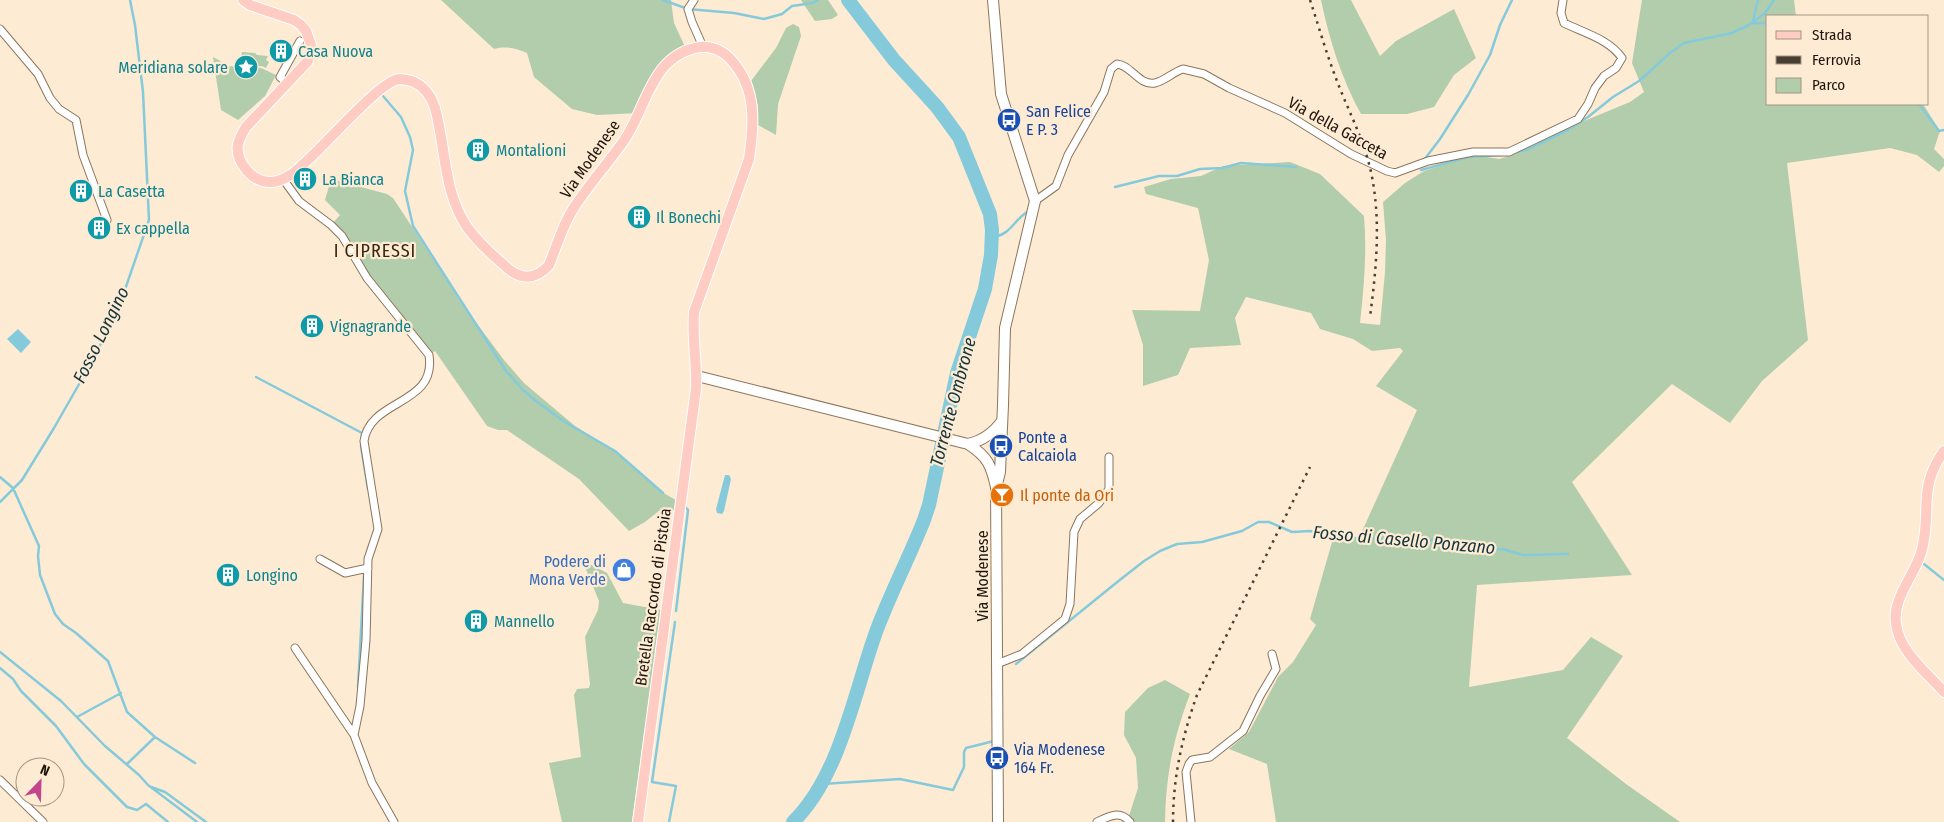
<svg xmlns="http://www.w3.org/2000/svg" width="1944" height="822" viewBox="0 0 1944 822" font-family="'Fira Sans Condensed',sans-serif">
	<rect width="100%" height="100%" fill="#feebd4"/>
	<path fill="#b1cdac" d="M441 0H671L674 23 686 49 674 57 639 113 597 115 572 109 534 77 527 53C516 48 507 46 494 49Z
		M801 0H828L838 15 832 19 815 21Z
		M1321 0H1351L1380 56 1396 41 1454 9 1476 58 1454 75 1434 107 1407 114H1361C1342 80 1329 39 1321 0Z
		M1642 0H1794L1796 16H1768V104H1923L1940 131 1934 149 1944 159V166L1939 172 1917 155 1890 148 1787 163 1808 340 1762 381 1730 423 1672 384 1572 482 1632 575 1477 585 1469 687 1563 670 1591 637 1623 656 1567 738 1626 784 1680 822H1276L1267 764 1229 749 1249 732 1278 677 1293 662 1316 625 1310 619 1334 535 1359 538 1417 410 1376 386 1403 351 1400 348 1372 351 1353 339 1320 329 1311 313 1246 297 1235 318 1241 345 1190 348 1178 375 1143 386V345L1132 310 1200 311 1209 260 1198 208 1146 194 1144 187 1171 179 1201 176 1223 166 1290 162 1320 174 1364 216C1367 252 1364 287 1360 323L1380 325 1385 272 1386 240 1383 202 1405 183 1424 171 1474 155 1499 159 1525 151 1560 131 1630 102 1644 92 1632 63Z
		M793 24 799 27 801 36 778 104 776 135 758 125V106L751 81 776 48 786 28Z
		M242 52 255 53 257 55 268 56 266 60 269 62 266 68 262 66 249 67V61H241Z
		M213 57 229 66 250 69 261 68 276 75 265 96 238 120 221 110Z
		M331 179 387 194 393 198 466 309 504 360 524 383 575 426 615 451 660 491 681 503 680 511 660 510 645 522 629 531 579 479 507 430H498L487 426 435 351 429 355 331 225 340 215 325 200Z
		M588 563 607 573 623 603 661 610 632 822H562L549 763 581 757 574 695 577 689 589 688 590 684 585 637 598 610 599 601 585 567Z
		M1165 680 1190 694C1173 739 1166 774 1165 822H1127L1138 788 1136 758 1124 735 1125 712 1148 688Z"/>
	<path fill="#85cadb" d="M18 329 31 342 21 353 7 339Z
		M725 475H729L731 479 724 511 722 514 717 513 716 509Z"/>
	<g fill="none" stroke-linecap="round" stroke-linejoin="round">
		<path stroke="#85cadb" stroke-width="2.5" d="M663 0 688 9 734 13 764 19 782 14 792 6 813 3 818 0
			M1753 21 1758 0
			M1753 23H1768
			M383 96 401 117 410 137 413 150 405 191 413 226 506 371 523 390 536 401 565 422 615 451 663 493
			M1919 104 1939 131 1944 130
			M1510 154 1526 150 1568 130 1588 117 1613 97 1639 81 1670 53 1684 43 1732 33 1749 25 1765 13 1774 0
			M1424 160 1440 139 1468 95 1490 55 1500 25 1512 0
			M1421 170 1468 157 1502 155
			M1115 187 1159 176H1177L1200 169 1222 168 1241 163 1296 167
			M992 237C1011 235 1013 221 1027 212
			M256 377 362 433 361 446 368 489
			M0 477 13 488 39 546 38 556 40 575 55 614 63 624 76 633 108 661 127 712 155 737 195 763
			M0 502 22 480 54 428 94 358 120 304 149 220 143 92 135 25 130 0
			M1924 564 1944 580
			M676 611 688 510 685 507
			M0 652 61 701 105 746 139 775 148 785 197 822
			M1016 664 1116 583 1144 561 1160 551 1177 544 1202 542 1242 531 1258 522H1269L1292 532 1310 531 1337 536 1344 535 1362 540 1375 538 1392 541 1434 540 1484 550 1503 549 1523 555 1568 554
			M0 668 13 679 21 691 56 726 84 764 127 807 137 810 146 804 168 822
			M358 687 364 575
			M77 717 121 693
			M127 764 155 737
			M822 784 900 779 953 790 964 767V752L966 748 994 741
			M151 787 165 792 206 822
			M669 822 676 786 652 782 675 622"/>
		<path stroke="#85cadb" stroke-width="14" d="M793 822C840 776 854 693 876 632 890 594 909 558 924 520L929 505 957 373 985 289 991 255 992 230 990 214 959 137 937 107 894 60 848 0"/>
		<g stroke="#8b755c" stroke-width="9">
			<path id="street" d="M694 0 688 9 692 22 703 47
				M0 29 38 74 50 98 59 109 76 120 83 155 107 220
				M288 84 280 77 300 41
				M283 179 299 201 331 225 342 236 367 278 429 355C437 406 370 398 364 441L378 529 368 559 366 640 360 706 354 735 372 783 394 822
				M1035 201 1056 186 1068 155 1104 92 1111 69 1117 64C1131 65 1139 86 1155 83 1165 81 1173 72 1183 69L1204 74 1229 88 1285 113 1351 154 1387 171 1395 173 1428 161 1473 152H1509L1578 119 1588 104 1595 88 1604 76 1616 68 1622 58C1609 39 1584 33 1564 23L1561 13 1563 0
				M320 559 345 573 368 568
				M295 648 354 735
				M997 664 1022 654 1065 619 1070 604 1074 532 1080 519 1099 503 1109 489V457
				M0 780 43 822
				M1097 822C1109 816 1120 810 1130 822
				M1191 822 1186 772 1189 764 1192 760 1210 757 1243 731 1260 696 1276 669 1272 654"/>
		</g>
		<g stroke="#8b755c" stroke-width="12">
			<path id="secondary" d="M993 0 1001 94 1035 201 1005 328 1003 405 1000 472 997 484
				M697 376 968 444C988 457 991 465 996 487L998 822
				M968 444C982 441 994 432 1002 421"/>
		</g>
		<g stroke="#fff" stroke-width="12">
			<path id="primary" d="M243 0 250 5 294 20 301 25 306 31 311 45 308 61 246 127C243 132 240 137 238 144 235 162 253 183 271 182 279 182 286 178 292 174 316 157 377 82 399 79 403 79 411 81 414 82 425 87 431 96 435 108 446 148 443 191 467 227 477 241 491 254 504 265 519 280 535 281 549 265 557 246 563 223 575 206 590 183 609 162 625 139 647 106 652 54 700 47 712 45 725 52 733 62 757 90 754 125 749 159L694 312C692 339 697 363 696 389L638 822
				M1944 451C1916 490 1933 513 1921 553 1914 576 1892 599 1896 624 1899 651 1927 673 1944 692"/>
		</g>
		<use href="#street" stroke="#fff" stroke-width="7"/>
		<use href="#secondary" stroke="#fff" stroke-width="10"/>
		<use href="#primary" stroke="#feccc2" stroke-width="10"/>
		<path stroke="#483e31" stroke-width="2.5" stroke-dasharray="2.5 5" stroke-linecap="butt" d="M1310 0C1318 24 1325 49 1334 73 1346 107 1365 140 1372 177 1381 223 1376 271 1370 317
			M1173 822C1173 778 1182 737 1197 695L1310 467"/>
	</g>
	<defs>
		<g id="building-disc" transform="scale(1.25)"><circle r="9.5" fill="#0f9aa8" stroke="#feebd4"/><path d="M-4-6H4V6H1V3H-1V6H-4ZM-2.5-4.3h1.7v1.8h-1.7ZM.8-4.3h1.7v1.8H.8ZM-2.5-1h1.7V.8h-1.7ZM.8-1h1.7V.8H.8Z" fill="#fff"/></g>
		<g id="sight-disc" transform="scale(1.25)"><circle r="9.5" fill="#0f9aa8" stroke="#feebd4"/><path d="M0-6L1.8-2.2L6-1.7L2.9 1.2L3.7 5.4L0 3.3L-3.7 5.4L-2.9 1.2L-6-1.7L-1.8-2.2Z" fill="#fff"/></g>
		<g id="bus-disc" transform="scale(1.25)"><circle r="9.5" fill="#1a4fb4" stroke="#feebd4"/><path d="M-5-6H5V4H4V6H2V4H-2V6H-4V4H-5ZM-3.5-4V0h7V-4ZM-3.5 1.2v1.5H-2V1.2ZM2 1.2v1.5H3.5V1.2Z" fill="#fff"/></g>
		<g id="bar-disc" transform="scale(1.25)"><circle r="9.5" fill="#e8710a" stroke="#feebd4"/><path d="M-6-5H6L.8 .8V4.5H3.5V6h-7V4.5H-.8V.8Z" fill="#fff"/></g>
		<g id="shop-disc" transform="scale(1.25)"><circle r="9.5" fill="#3f7fe0" stroke="#feebd4"/><path d="M-5-2.5h2.3a2.7 3.5 0 0 1 5.4 0H5L5.5 6h-11ZM-1.5-2.5h3a1.5 2.3 0 0 0-3 0Z" fill="#fff"/></g>
	</defs>
	<g fill-rule="evenodd">
		<use href="#building-disc" x="281" y="51"/>
		<use href="#sight-disc" x="246" y="67"/>
		<use href="#bus-disc" x="1009" y="120"/>
		<use href="#building-disc" x="478" y="150"/>
		<use href="#building-disc" x="305" y="179"/>
		<use href="#building-disc" x="81" y="191"/>
		<use href="#building-disc" x="639" y="217"/>
		<use href="#building-disc" x="99" y="228"/>
		<use href="#building-disc" x="312" y="326"/>
		<use href="#bus-disc" x="1001" y="446"/>
		<use href="#bar-disc" x="1002" y="495"/>
		<use href="#shop-disc" x="624" y="570"/>
		<use href="#building-disc" x="228" y="575"/>
		<use href="#building-disc" x="476" y="621"/>
		<use href="#bus-disc" x="997" y="758"/>
	</g>
	<g text-anchor="middle" dominant-baseline="central" stroke-width="4.5" stroke-linejoin="round" paint-order="stroke">
		<g font-size="16" fill="#0d838f" stroke="#feebd4" text-anchor="start">
			<text x="298" y="51">Casa Nuova</text>
			<text x="228" y="67" text-anchor="end">Meridiana solare</text>
			<text x="496" y="150">Montalioni</text>
			<text x="322" y="179">La Bianca</text>
			<text x="98" y="191">La Casetta</text>
			<text x="656" y="217">Il Bonechi</text>
			<text x="116" y="228">Ex cappella</text>
			<text x="330" y="326">Vignagrande</text>
			<text x="246" y="575">Longino</text>
			<text x="494" y="621">Mannello</text>
		</g>
		<g font-size="16" fill="#164399" stroke="#feebd4" text-anchor="start">
			<text x="1026" y="111">San Felice<tspan x="1026" dy="18">E P. 3</tspan></text>
			<text x="1018" y="437">Ponte a<tspan x="1018" dy="18">Calcaiola</tspan></text>
			<text x="1014" y="749">Via Modenese<tspan x="1014" dy="18">164 Fr.</tspan></text>
		</g>
		<g font-size="16" fill="#1d150b" stroke="#feebd4">
			<text transform="translate(1338 128) rotate(29)">Via della Gacceta</text>
			<text transform="translate(590 159) rotate(-55)">Via Modenese</text>
			<text transform="translate(982 576) rotate(-90)">Via Modenese</text>
			<text transform="translate(653 597) rotate(-82)">Bretella Raccordo di Pistoia</text>
		</g>
		<g font-size="16" fill="#c56008" stroke="#feebd4" text-anchor="start">
			<text x="1020" y="495">Il ponte da Ori</text>
		</g>
		<g font-size="16" fill="#366cbe" stroke="#feebd4" text-anchor="end">
			<text x="606" y="561">Podere di<tspan x="606" dy="18">Mona Verde</tspan></text>
		</g>
		<g font-size="18" letter-spacing="1" fill="#38260e" stroke="#feebd4">
			<text x="375" y="251">I CIPRESSI</text>
		</g>
		<g font-size="18" font-style="italic" fill="#13353d" stroke="#feebd4">
			<text transform="translate(101 335) rotate(-64)">Fosso Longino</text>
			<text transform="translate(953 402) rotate(-75)">Torrente Ombrone</text>
			<text transform="translate(1404 540) rotate(5)">Fosso di Casello Ponzano</text>
		</g>
	</g>
	<rect x="1766" y="15" width="162" height="90" fill="#feebd4" stroke="#a49584"/>
	<rect x="1776" y="31" width="25" height="8" fill="#feccc2" stroke="#a49584"/>
	<text x="1812" y="40" font-size="15" fill="#1d150b">Strada</text>
	<rect x="1776" y="56" width="25" height="8" fill="#483e31" stroke="#a49584"/>
	<text x="1812" y="65" font-size="15" fill="#1d150b">Ferrovia</text>
	<rect x="1776" y="78" width="25" height="15" fill="#b1cdac" stroke="#a49584"/>
	<text x="1812" y="90" font-size="15" fill="#1d150b">Parco</text>
	<g transform="translate(40 782) rotate(23)"><circle r="24" fill="#feebd4" stroke="#a49584"/>
	<path d="M0-4L9 19L0 12L-9 19Z" fill="#c3438d"/>
	<text y="-8" font-size="14" font-weight="bold" text-anchor="middle" fill="#1d150b">N</text>
	</g>
</svg>
